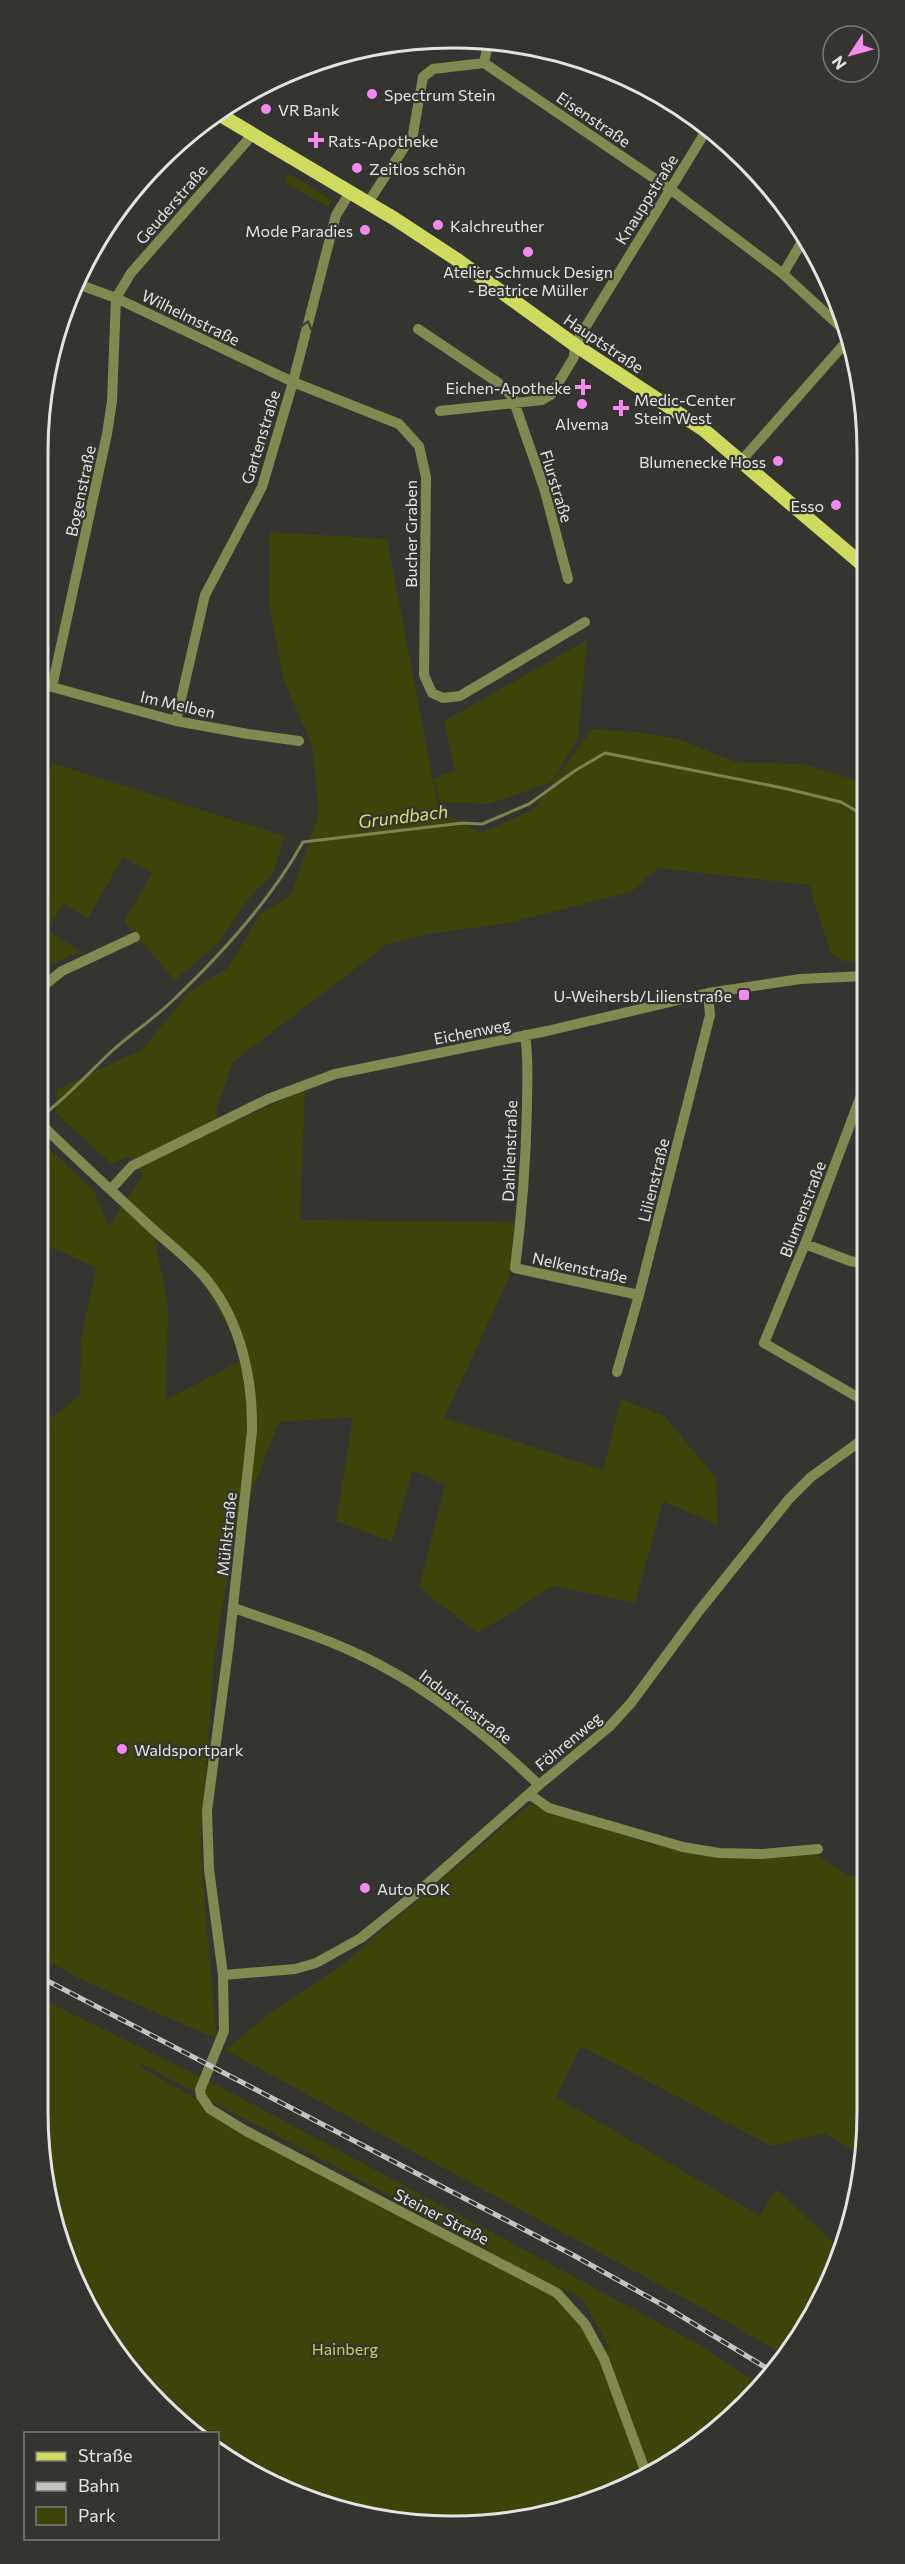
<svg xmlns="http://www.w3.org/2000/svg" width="905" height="2564" viewBox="0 0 905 2564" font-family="Commissioner,sans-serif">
	<rect width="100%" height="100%" fill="#343530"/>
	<path fill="#3e430a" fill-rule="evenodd" d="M289 174 332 200 328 207 284 182Z
		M270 532 387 539 439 811 480 833 533 810 592 729 637 732 679 739 735 762 803 764 865 783V963L843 961 831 954 809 885 658 868 631 892 509 923 422 935 386 945 233 1062 216 1110 218 1129 305 1090 300 1220 515 1222 510 1276 444 1418 603 1470 621 1399 664 1416 716 1478 718 1525 663 1501 635 1603 553 1586 478 1633 419 1588 445 1485 413 1470 392 1542 336 1521 353 1417 279 1422 236 1531 215 1651 200 1847 217 2039 88 1983 38 1956V1427L80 1396 81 1339 96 1268 38 1241V1138L94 1191 109 1227 143 1174 128 1156 112 1164 56 1113 57 1089 143 1049 190 991 228 968 260 914 291 895 319 813 312 745 284 682 269 603ZM155 1238 197 1272 246 1358 166 1400 168 1307Z
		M587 640 578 738 552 782 488 804 440 802 434 778 455 771 444 721Z
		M52 763 284 836 274 873 250 897 220 941 175 981 124 921 152 873 123 857 88 918 63 904 47 930 80 951 45 968 38 965V824Z
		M530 1804 650 1844 725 1859 814 1854 849 1876H867V2111L862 2156 825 2133 771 2146 581 2046 556 2097 760 2216 776 2189 840 2249 797 2342 786 2356 717 2316 225 2050 266 2016 336 1970Z
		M38 1997 213 2083 571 2275 701 2346 761 2386 746 2405 683 2456 560 2512 480 2526 399 2523 269 2484 218 2452V2434L192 2433 141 2385 69 2270 45 2192 38 2112ZM142 2064 499 2254V2255L256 2133 140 2067ZM560 2287 583 2299 611 2352 588 2337 582 2314Z"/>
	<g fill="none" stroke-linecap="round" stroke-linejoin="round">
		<path stroke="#7e824f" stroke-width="3" d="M39 1118C67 1098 88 1073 113 1050 131 1034 152 1020 170 1003 220 956 269 903 303 842L463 823 482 824 529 804 576 770 605 753 783 788 841 802 865 816"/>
		<path stroke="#818850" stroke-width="10" d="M484 63 489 40
			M369 201 413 134 423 77 433 69 484 63 670 189 783 274 843 329
			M783 274 804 238
			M75 283 116 298 293 382 399 424 419 446 426 477 424 675 432 693 443 698 460 696 585 622
			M418 329 497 382 512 396 544 488 568 579
			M440 411 542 400 551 395 574 357 575 345 580 336 706 131
			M742 460 847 341
			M38 686 52 687 176 721 248 734 299 741
			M52 687 107 434 112 401 116 298 131 273 253 134
			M176 721 205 595 262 487 293 382 336 215 351 191
			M38 990 62 971 135 937
			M525 1035C529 1059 527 1082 527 1105 526 1160 522 1214 515 1268L639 1295
			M865 1085 805 1244 764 1343 866 1402
			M38 1121C72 1155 109 1188 144 1221 161 1237 179 1251 195 1267 238 1309 253 1373 252 1431L229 1643 207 1811 209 1869 223 1975 224 2031 200 2090 201 2096 210 2109 246 2131 557 2293 585 2324 604 2359 646 2473
			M111 1189 132 1166 268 1099 335 1074 547 1031 708 993 800 979 865 976
			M805 1244 850 1261 866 1264
			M617 1372 639 1295 710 1015 708 993
			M234 1608C276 1623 321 1636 362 1656 428 1687 487 1735 539 1785
			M529 1794 549 1808 683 1847 719 1853 761 1854 818 1849
			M223 1975 295 1969 316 1963 361 1938 418 1892 539 1785 609 1727 631 1703 699 1611 789 1499 811 1477 866 1437"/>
		<path stroke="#cfdb5f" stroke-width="14" d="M217 113 395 219 456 259 575 345 704 430 864 566"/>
		<g stroke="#c3c4c1" stroke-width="5">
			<path id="rail" d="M38 1976 573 2255 668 2308 773 2372"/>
		</g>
		<use href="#rail" stroke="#343530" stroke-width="3" stroke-dasharray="9" stroke-linecap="butt"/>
	</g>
	<defs><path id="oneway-chevron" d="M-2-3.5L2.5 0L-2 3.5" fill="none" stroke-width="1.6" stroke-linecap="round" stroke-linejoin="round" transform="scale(1.5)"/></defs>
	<use stroke="#404135" href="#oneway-chevron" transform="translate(307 325) rotate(-76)"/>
	<g fill="#f389f1" stroke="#343530" stroke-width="2">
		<circle cx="372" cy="94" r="6"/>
		<circle cx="266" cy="109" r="6"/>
		<path d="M313 131h6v6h6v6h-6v6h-6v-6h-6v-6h6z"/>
		<circle cx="357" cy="168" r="6"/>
		<circle cx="438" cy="225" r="6"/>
		<circle cx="365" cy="230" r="6"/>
		<circle cx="528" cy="252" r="6"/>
		<path d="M580 378h6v6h6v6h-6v6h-6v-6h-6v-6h6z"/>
		<circle cx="582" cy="404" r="6"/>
		<path d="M618 399h6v6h6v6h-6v6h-6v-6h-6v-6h6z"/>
		<circle cx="778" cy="461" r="6"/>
		<circle cx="836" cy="505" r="6"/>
		<rect x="738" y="989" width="12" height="12" rx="3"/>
		<circle cx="122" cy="1749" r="6"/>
		<circle cx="365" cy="1888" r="6"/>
	</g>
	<g text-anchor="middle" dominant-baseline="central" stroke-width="4.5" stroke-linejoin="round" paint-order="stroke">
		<g font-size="16" fill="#e3e4e1" stroke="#343530" text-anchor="start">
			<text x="384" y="94">Spectrum Stein</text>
			<text x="278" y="109">VR Bank</text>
			<text x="328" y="140">Rats-Apotheke</text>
			<text x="369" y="168">Zeitlos schön</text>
			<text x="450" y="225">Kalchreuther</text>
			<text x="353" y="230" text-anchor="end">Mode Paradies</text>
			<text x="528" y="271" text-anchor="middle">Atelier Schmuck Design<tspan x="528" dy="18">- Beatrice Müller</tspan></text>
			<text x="571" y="387" text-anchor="end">Eichen-Apotheke</text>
			<text x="634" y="399">Medic-Center<tspan x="634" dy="18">Stein West</tspan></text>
			<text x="582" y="423" text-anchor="middle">Alvema</text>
			<text x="766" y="461" text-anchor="end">Blumenecke Hoss</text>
			<text x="824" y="505" text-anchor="end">Esso</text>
			<text x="732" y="995" text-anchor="end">U-Weihersb/Lilienstraße</text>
			<text x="134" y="1749">Waldsportpark</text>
			<text x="377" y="1888">Auto ROK</text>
		</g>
		<g font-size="16" fill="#e3e4e1" stroke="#343530">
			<text transform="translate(594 119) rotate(34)">Eisenstraße</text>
			<text transform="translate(646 199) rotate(-58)">Knauppstraße</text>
			<text transform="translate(171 204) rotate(-49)">Geuderstraße</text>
			<text transform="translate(191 317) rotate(26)">Wilhelmstraße</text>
			<text transform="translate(604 343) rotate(34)">Hauptstraße</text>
			<text transform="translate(260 437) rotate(-73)">Gartenstraße</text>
			<text transform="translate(557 486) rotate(73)">Flurstraße</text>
			<text transform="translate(80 491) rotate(-78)">Bogenstraße</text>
			<text transform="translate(410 534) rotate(-90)">Bucher Graben</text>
			<text transform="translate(178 704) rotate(13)">Im Melben</text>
			<text transform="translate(472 1031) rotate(-11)">Eichenweg</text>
			<text transform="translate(509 1151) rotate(-88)">Dahlienstraße</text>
			<text transform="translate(653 1180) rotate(-76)">Lilienstraße</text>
			<text transform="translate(802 1209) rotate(-69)">Blumenstraße</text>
			<text transform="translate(580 1267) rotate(12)">Nelkenstraße</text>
			<text transform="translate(226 1534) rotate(-84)">Mühlstraße</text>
			<text transform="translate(466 1706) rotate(37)">Industriestraße</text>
			<text transform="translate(568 1741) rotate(-40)">Föhrenweg</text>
			<text transform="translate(442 2216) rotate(27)">Steiner Straße</text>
		</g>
		<g font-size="16" fill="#c4d058" stroke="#343530">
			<text x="345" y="2348">Hainberg</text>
		</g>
		<g font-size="18" font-style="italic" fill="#d5e169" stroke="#343530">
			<text transform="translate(403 816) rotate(-7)">Grundbach</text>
		</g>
	</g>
	<path d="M0 0H905V2564H0ZM452 48H453A404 404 0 0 1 857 452V2112A404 404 0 0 1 453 2516H452A404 404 0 0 1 48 2112V452A404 404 0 0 1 452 48Z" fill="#343530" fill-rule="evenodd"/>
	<path fill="none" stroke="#e3e4e1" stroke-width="3" d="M452 48H453A404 404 0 0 1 857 452V2112A404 404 0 0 1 453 2516H452A404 404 0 0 1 48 2112V452A404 404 0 0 1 452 48Z"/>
	<rect x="24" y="2432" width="195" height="108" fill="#343530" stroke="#7a7b77" stroke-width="1.5"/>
	<rect x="36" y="2452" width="30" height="9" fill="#cfdb5f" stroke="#7a7b77" stroke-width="1.5"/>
	<text x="78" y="2462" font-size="18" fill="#e3e4e1">Straße</text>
	<rect x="36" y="2482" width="30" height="9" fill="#c3c4c1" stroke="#7a7b77" stroke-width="1.5"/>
	<text x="78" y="2492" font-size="18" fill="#e3e4e1">Bahn</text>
	<rect x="36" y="2507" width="30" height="18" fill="#3e430a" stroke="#7a7b77" stroke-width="1.5"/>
	<text x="78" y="2522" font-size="18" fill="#e3e4e1">Park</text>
	<g transform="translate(851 54) rotate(234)"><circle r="28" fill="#343530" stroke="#7a7b77" stroke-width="1.5"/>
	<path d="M0-4.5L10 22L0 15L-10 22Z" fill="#f389f1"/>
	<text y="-9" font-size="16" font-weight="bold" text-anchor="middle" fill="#e3e4e1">N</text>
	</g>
</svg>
